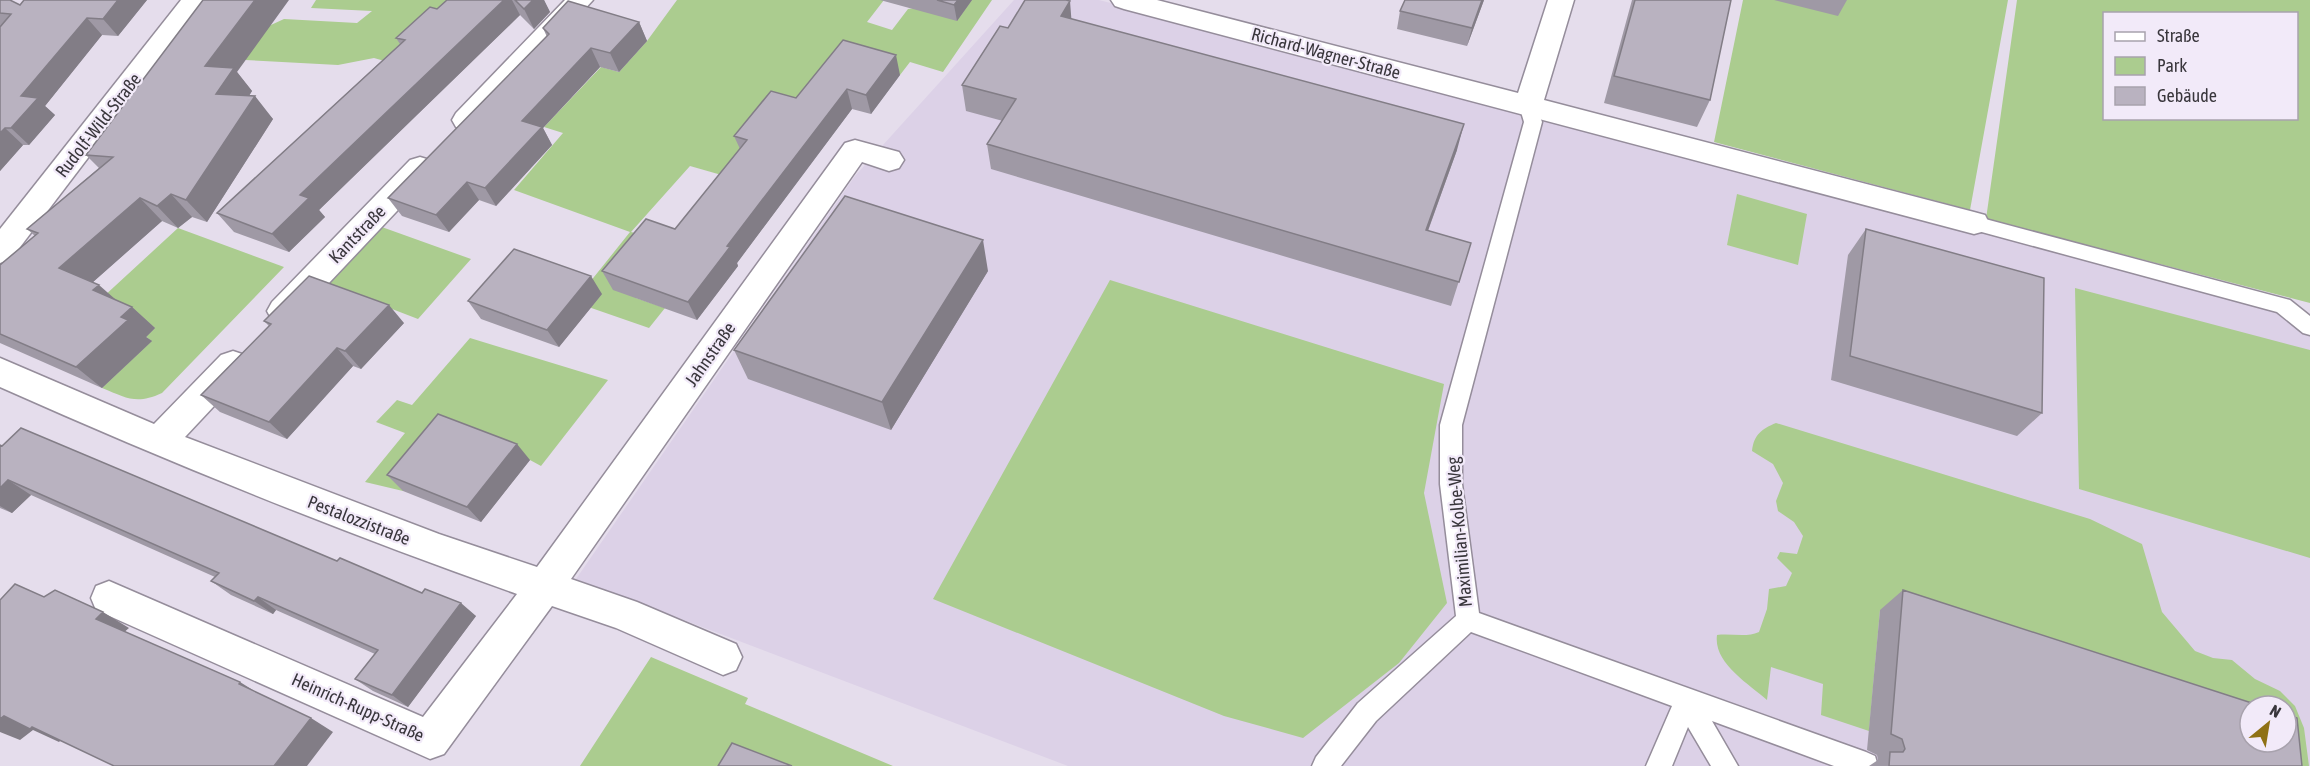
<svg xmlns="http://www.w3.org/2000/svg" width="2310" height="766" viewBox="0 0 2310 766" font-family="'Asap Condensed',sans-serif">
	<rect width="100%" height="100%" fill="#e5ddec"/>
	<path fill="#dcd1e7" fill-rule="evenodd" d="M1014 0H1099L1497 103 2270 309 2310 335V766H1068L576 579 855 176ZM2250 706H2286V742H2250Z"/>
	<path fill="#abcc8f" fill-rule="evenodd" d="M316 0H479L402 66 374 58 338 65 245 60 260 30 284 19 357 23 372 11 311 8Z
		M677 0H884L867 22 892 30 908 9 972 0H992L943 72 910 62 900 75 848 60 725 176 690 166 631 232 655 238 636 298 665 308 649 328 574 302 630 232 514 190 563 133 544 127 601 67 619 72 647 41Z
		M1743 0H2008L1970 210 1714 142Z
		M2017 0H2310V303L1986 219ZM2104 14H2296V118H2104Z
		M1737 194 1807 214 1798 265 1727 245Z
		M379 226 471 259 418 319 322 282Z
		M178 228 284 267 162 393C136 405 127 398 102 388L151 341 102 298Z
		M1110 280 1444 384 1424 493 1447 603 1399 663 1303 738 1224 716 933 599Z
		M2075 288 2310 350V558L2079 489Z
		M470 338 608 380 541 466 530 460 403 491 365 482 405 433 376 422 397 400 412 405Z
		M1776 423 2090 519 2142 544 2162 612 2195 651 2213 658 2232 660 2255 679 2280 691 2295 706 2304 728 2309 766H2262L2286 742V706H2250L1880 610 1869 731 1821 715 1823 684 1771 667 1767 700C1749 684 1713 663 1717 635 1731 633 1746 638 1759 632L1767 609 1769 589 1786 586 1792 573 1777 558 1780 552 1797 554 1803 536 1794 522 1778 511 1776 501 1783 483 1773 464 1752 451C1754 434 1762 429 1776 423Z
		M651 657 748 698 745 704 893 766H580Z"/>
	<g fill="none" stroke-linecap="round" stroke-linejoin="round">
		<g stroke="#958d9b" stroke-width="3">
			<path id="service" d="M1528 99 1534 101 1542 122 1462 425V484L1479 613 1866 752 1875 756 1878 766H1834L1712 721 1738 766H1711L1688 727 1672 766H1646L1672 706 1471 632 1376 721 1341 766H1312L1316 757 1358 703 1456 616 1440 484V425L1524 122 1519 105 1522 101Z
				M1974 216 2290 300 2310 316V335L2303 333 2277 312 1967 228 1964 223 1967 218Z"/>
		</g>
		<g stroke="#958d9b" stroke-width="3">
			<path id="minor" d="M565 0H593L476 127 466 130 456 127 452 120 456 113Z
				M1111 0H1157L1518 93 1548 0H1574L1544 100 1974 212 1985 215 1989 223 1985 231 1974 234 1124 9 1115 6Z
				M855 140 899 152 904 160 899 168 889 171 862 162 571 579 637 602 736 644 742 657 736 670 723 675 616 628 552 606 444 754 430 759 96 610 91 598 96 586 109 581 423 717 517 594C342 532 170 463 0 387V358L154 424 221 355 233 351 245 355 249 364 245 373 185 437 439 534 537 567 845 143Z
				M420 157 430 160 435 168 430 176 294 320 283 324 272 320 267 311 272 302 410 160Z"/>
		</g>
		<g stroke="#958d9b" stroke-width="3">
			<path id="tertiary" d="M181 0H208L11 259 0 263V229Z"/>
		</g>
		<use href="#service" fill="#fff" fill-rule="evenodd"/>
		<use href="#minor" fill="#fff" fill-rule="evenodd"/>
		<use href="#tertiary" fill="#fff" fill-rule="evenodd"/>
	</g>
	<path fill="#9f99a5" d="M0 0 20 5 24 0H147L118 36 102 35 45 106 55 115 29 145H23L0 171Z
		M447 0H544L550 12 534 29 520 15 319 210 325 217 289 252 234 232 217 213 400 44 396 38 437 9Z
		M880 0H972L957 21Z
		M1484 0 1467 46 1397 29 1400 11Z
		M1632 0H1731L1710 100 1697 127 1604 103Z
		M1774 0H1847L1838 16Z
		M1072 19 1457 150 1428 231 1471 243 1451 306 991 169 987 144 1003 121 966 111 962 85 1008 28Z
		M639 22 647 41 619 72 600 67 543 128 552 145 496 206 479 200 449 232 402 216 388 198 547 37 543 28Z
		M237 72 252 91 249 96 273 119 207 222 192 217 178 228 162 221 93 282 116 300 132 307 155 328 146 337 152 341 102 388 0 343V265L35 236 27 229 99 168 86 155Z
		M900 75 871 114 852 109 737 263 738 266 697 320 613 290 602 271 675 229 740 149 734 136 796 98Z
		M1866 229 2042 413 2017 436 1831 380 1848 255Z
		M988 271 891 430 748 379 734 350Z
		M602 294 559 347 481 319 468 301Z
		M264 321 404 323 361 369 353 366 287 439 220 412 201 395 269 326Z
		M0 445 337 561 476 616 408 707 373 691 355 679 375 654 276 610 273 614 231 595 211 581 215 577 31 495 12 513 0 508Z
		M530 460 481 522 403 491 387 475Z
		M1903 590 2302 766H1869L1878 760 1877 755 1867 750 1880 610Z"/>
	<path fill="#827d86" d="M118 0H147L118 36 103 19Z
		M255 0H289L237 72 252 91 235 117 216 94 205 66Z
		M504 0H512L520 15 319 210 325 217 289 252 272 234 300 195Z
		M525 0H544L550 12 534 29 524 9Z
		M958 0H972L957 21 954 5Z
		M1482 0H1484L1467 46 1472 28Z
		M1070 1 1072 27 1061 16Z
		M87 18 102 35 45 106 55 115 29 145 11 128 21 96Z
		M639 22 647 41 619 72 610 53Z
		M591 48 600 67 543 128 552 145 496 206 485 188 522 121Z
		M896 55 900 75 871 114 866 95Z
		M847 89 852 109 737 263 738 266 697 320 688 302 727 246Z
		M255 96 273 119 207 222 186 200Z
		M1464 124 1457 150 1419 255 1426 230Z
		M5 128 23 145 0 171V133Z
		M467 182 479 200 449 232 436 215Z
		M171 194 192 217 178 228 157 206Z
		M140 198 162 221 84 290 59 268Z
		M983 240 988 271 891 430 882 402Z
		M591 276 602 294 559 347 547 330Z
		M99 285 123 306 93 290Z
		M389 305 404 323 361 369 345 351Z
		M132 307 155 328 146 337 152 341 102 388 76 367 121 317Z
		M337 348 353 366 287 439 269 422Z
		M517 444 530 460 481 522 467 507Z
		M8 480 31 495 12 513 0 506V488Z
		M258 597 276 610 273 614 254 601Z
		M461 603 476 616 408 707 392 695Z
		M103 612 129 628 122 634 96 619Z
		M240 682 264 697 239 684Z
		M4 716 32 727 61 740 59 742 33 730 20 740 0 732V719Z
		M311 718 333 732 307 766H274Z"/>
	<path fill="#b9b2c0" stroke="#827d86" stroke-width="1.5" d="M0 0H10L20 5 24 0H118L103 19 87 18 21 96 38 98 11 128H5L0 133V27L11 14 0 13Z
		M203 0H255L205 66 234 68 216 94 255 96 186 200 171 194 157 206 140 198 59 268 99 285 93 290 132 307 121 317 128 320 76 367 0 334V265L38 233 27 229 113 157 86 155Z
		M447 0H504L300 195 309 198 272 234 217 213 405 40 396 38 430 7 437 9Z
		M515 0H533L524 9Z
		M937 0H958L954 5Z
		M1025 0H1066L1070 1 1061 16 1464 124 1426 230 1471 243 1459 282 987 144 1016 99 962 85 1000 26 1008 28Z
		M1405 0H1482L1472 28 1400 11Z
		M1635 0H1731L1710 100 1614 76Z
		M568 1 639 22 610 53 591 48 522 121 542 127 485 188 467 182 436 215 388 198 549 34 543 28Z
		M843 40 896 55 866 95 847 89 727 246 730 247 688 302 602 271 646 219 675 229 747 140 734 136 771 91 796 98Z
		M845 196 983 240 882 402 734 350Z
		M1866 229 2044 278 2042 413 1850 356Z
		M514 249 591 276 547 330 468 301Z
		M309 276 389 305 345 351 337 348 269 422 201 395 271 324 264 321Z
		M438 414 517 444 467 507 387 475Z
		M21 428 337 561 340 558 422 593 425 589 461 603 392 695 355 679 378 650 258 597 254 601 211 581 219 573 8 480 0 488V445L2 446Z
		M15 584 44 597 55 590 103 612 96 619 240 682 239 684 311 718 274 766H114L32 727 30 729 4 716 0 719V600Z
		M1903 590 2261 706H2250V742H2286V714L2297 718 2302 766H1889L1890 752H1903L1905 749 1902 739 1891 734Z
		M732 743 792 766H718Z"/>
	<g text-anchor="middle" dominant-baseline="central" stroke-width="4.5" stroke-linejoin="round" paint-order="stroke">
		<g font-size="18" fill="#39363c" stroke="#f2eaf9">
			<text transform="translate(1326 53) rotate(15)">Richard-Wagner-Straße</text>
			<text transform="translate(98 125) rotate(-52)">Rudolf-Wild-Straße</text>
			<text transform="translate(357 234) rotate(-46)">Kantstraße</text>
			<text transform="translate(710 354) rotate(-55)">Jahnstraße</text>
			<text transform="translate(359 520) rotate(21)">Pestalozzistraße</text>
			<text transform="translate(1459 532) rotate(-95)">Maximilian-Kolbe-Weg</text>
			<text transform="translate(358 707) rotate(24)">Heinrich-Rupp-Straße</text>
		</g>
	</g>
	<rect x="2103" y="12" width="195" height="108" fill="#f2eaf9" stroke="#a8a2ad" stroke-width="1.5"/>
	<rect x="2115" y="32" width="30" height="9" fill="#ffffff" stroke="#a8a2ad" stroke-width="1.5"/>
	<text x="2157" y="42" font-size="18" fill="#39363c">Straße</text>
	<rect x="2115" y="57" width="30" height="18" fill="#abcc8f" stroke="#a8a2ad" stroke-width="1.5"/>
	<text x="2157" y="72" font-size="18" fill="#39363c">Park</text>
	<rect x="2115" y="87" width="30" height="18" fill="#b9b2c0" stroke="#a8a2ad" stroke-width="1.5"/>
	<text x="2157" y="102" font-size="18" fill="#39363c">Gebäude</text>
	<g transform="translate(2268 724) rotate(30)"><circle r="28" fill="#f2eaf9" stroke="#a8a2ad" stroke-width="1.5"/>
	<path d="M0-4.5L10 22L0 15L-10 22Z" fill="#8f7115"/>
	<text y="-9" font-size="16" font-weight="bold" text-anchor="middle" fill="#39363c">N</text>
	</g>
</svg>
